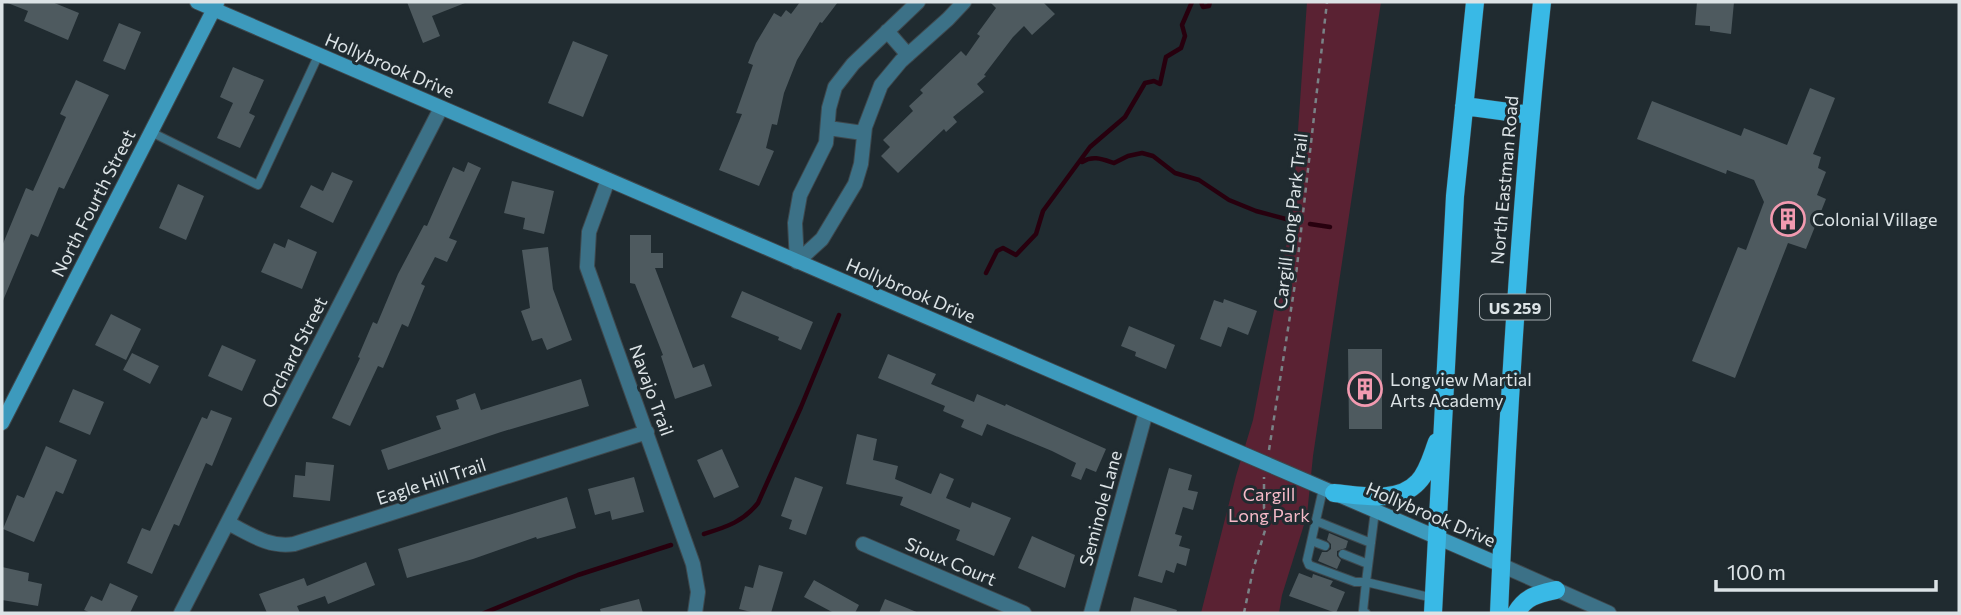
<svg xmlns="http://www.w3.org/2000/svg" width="1961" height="615" viewBox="0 0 1961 615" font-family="Commissioner,sans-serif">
	<rect width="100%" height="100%" fill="#202b30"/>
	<path fill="#5a2233" d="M1307 2H1381L1313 456 1307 515 1282 595 1279 613H1201L1236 476 1253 420 1292 216Z"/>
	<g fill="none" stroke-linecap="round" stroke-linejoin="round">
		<path stroke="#27000e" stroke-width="4.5" d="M1201 2 1203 7 1209 6 1210 2
			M1082 162C1093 155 1102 159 1114 163L1128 156 1142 153 1153 156 1175 173 1199 180 1229 200 1256 211 1297 222
			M1310 224 1330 227
			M986 273 997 251 1003 248 1016 255 1036 234 1043 211 1090 147 1125 117 1145 83 1154 81 1160 84 1166 57 1181 48 1185 36 1182 25 1192 2
			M704 534C726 527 743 522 758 503L801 407 839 315
			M484 613 578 575 671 545"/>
	</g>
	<path fill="#4e5a5f" d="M5 2H52L79 13 68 40 24 21 28 11Z
		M407 2H465V3L432 16 440 36 423 43Z
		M800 2H838L822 23 820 22 797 60 784 93 777 125 772 124 766 148 774 151 759 186 719 170 742 114 736 113 753 65 748 63 756 43 774 13 781 17 786 10 791 14Z
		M990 2H1043L1055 14 1032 35 1024 26 1013 37 984 75 986 76 977 84 984 92 953 117 957 122 946 132 944 129 898 173 881 156 890 147 883 140 913 111 909 106 923 93 920 90 961 51 966 56 980 36 977 34 996 8Z
		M1697 2H1734L1731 34 1710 31V26L1695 25Z
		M119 23 141 32 125 70 103 61Z
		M573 41 608 55 583 117 548 103Z
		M233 67 264 80 249 113 255 116 240 148 217 138 233 103 220 97Z
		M76 80 109 95 64 189 59 187 38 237 31 234 2 303V246L26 188 33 191 66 117 60 114Z
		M1810 88 1835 98 1813 154 1821 157 1818 168 1826 172 1817 195 1826 199 1806 249 1788 243 1735 378 1692 361 1738 247 1746 250 1764 202 1754 180 1727 170 1726 174 1637 139 1652 101 1741 136 1744 128 1787 145Z
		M468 162 481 168 449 238 457 241 447 262 435 257 421 284 425 286 408 327 402 324 383 368 378 366 350 426 332 418 360 358 358 357 373 322 377 324 398 274 424 225 427 226 453 167 464 172Z
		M332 172 353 181 333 223 300 207 311 185 323 191Z
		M512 181 554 191 544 234 523 229 525 218 504 213Z
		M178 184 204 196 186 240 159 228Z
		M630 235H651V253H663V268H655L693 368 704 364 712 386 675 399 661 356 663 355 635 284 630 283Z
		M288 239 317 252 302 289 261 272 274 243 285 248Z
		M548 247 553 289 572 340 547 350 542 338 532 341 521 311 530 308 522 250Z
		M742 291 813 322 801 350 778 340 779 337 731 317Z
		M1224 299 1257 311 1248 335 1228 327 1221 347 1200 339 1214 300 1223 303Z
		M111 314 141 329 126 360 95 345Z
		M1129 326 1175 345 1166 369 1135 356 1136 352 1121 346Z
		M222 345 256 360 242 391 208 376Z
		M1348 349H1382V429H1349Z
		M132 353 159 366 150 384 123 370Z
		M888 354 936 374 931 384 974 402 977 394 1005 406 1006 404 1106 449 1096 472 1086 468 1081 480 1071 476 1076 463 1052 451 987 424 982 436 961 427 964 420 943 411 945 406 878 378Z
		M581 379 589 406 501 432 388 470 381 450 441 429 436 416 459 409 456 400 475 393 481 410Z
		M73 389 104 402 90 435 59 422Z
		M211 410 232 418 212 466 206 463 179 526 174 524 152 574 127 563 142 528 150 531 202 417 207 419Z
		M857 434 877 439 873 460 898 466 895 479 931 494 940 473 954 479 946 498 970 508 972 502 1011 518 994 556 956 540 960 530 900 505 903 497 846 484Z
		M46 446 77 460 63 494 56 491 34 542 3 529 17 495 24 498Z
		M722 449 739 487 714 498 697 460Z
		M306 462 334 465 330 501 293 497 295 475 305 476Z
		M1169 468 1192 475 1188 490 1198 492 1193 510 1183 507 1175 534 1182 536 1179 546 1190 549 1186 566 1177 563 1174 573 1166 570 1162 583 1138 576Z
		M634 477 644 512 612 520 610 511 595 515 588 489Z
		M795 477 823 487 806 535 789 529 792 520 781 516Z
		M567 497 576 528 537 539 536 537 473 559 407 578 398 549Z
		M1329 533 1348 541 1346 548 1337 551V556L1341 560 1337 569 1318 561 1322 552H1327L1331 549V544L1327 540Z
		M1032 536 1075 555 1065 588 1018 568Z
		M366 562 375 585 328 604 325 596 297 606 300 613H267L259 594 304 578 307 586Z
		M759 565 783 572 771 613H755L739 609 745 586 753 588Z
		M2 567 29 573 28 581 42 584 38 606 2 600Z
		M1299 573 1312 578 1313 574 1333 581 1330 586 1345 592 1336 613 1289 596Z
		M814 580 859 605 855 613H834L804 597Z
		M110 583 138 596 130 613H91L84 610 91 596 102 601Z
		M1134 597 1177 610 1176 613H1130Z
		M639 599 643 613H601L600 609Z
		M885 599 919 613H879Z"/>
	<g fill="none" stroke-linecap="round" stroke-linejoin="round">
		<g stroke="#3e484d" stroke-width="10">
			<path id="service" d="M151 132 258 185 319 54
				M1323 489 1307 560 1309 565 1355 582H1366L1375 511
				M1316 521 1371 543
				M1312 541 1325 546
				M1343 554 1368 564
				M1366 613 1363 611 1366 582 1433 598"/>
		</g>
		<g stroke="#3e484d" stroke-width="16">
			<path id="minor" d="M918 2 853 64 835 87 829 108 826 143 800 195 795 223 797 262 822 239 855 184 861 164 865 127 881 85 901 61 948 19 964 2
				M887 31 908 55
				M828 128 863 133
				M608 180 589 232 587 267 693 564 698 592 695 613
				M228 523C250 534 269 548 294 544L647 432
				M863 544 1024 613
				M181 613 441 108
				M1091 613 1146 412"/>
		</g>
		<g stroke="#3e484d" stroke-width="16">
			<path id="tertiary" d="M1501 565 1609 613"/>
		</g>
		<g stroke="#3e484d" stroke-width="16">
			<path id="secondary" d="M197 2 1501 565
				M2 423 217 3"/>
		</g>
		<g stroke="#3e484d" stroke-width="19">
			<path id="primary" d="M1464 106 1530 115
				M1334 493C1360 495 1398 504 1418 482 1428 472 1432 455 1437 442
				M1433 613 1455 196 1475 2
				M1499 613C1508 409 1520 205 1542 2
				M1516 613C1526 596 1538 594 1556 590"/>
		</g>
		<path stroke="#798286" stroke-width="2.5" stroke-dasharray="5 5" stroke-linecap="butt" d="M1269 450 1295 284 1327 2
			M1244 613 1253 570 1270 514 1264 508V477"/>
		<use href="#service" stroke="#3c7187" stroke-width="8"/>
		<use href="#minor" stroke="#3c7187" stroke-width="14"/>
		<use href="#tertiary" stroke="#3c7187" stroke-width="14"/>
		<use href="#secondary" stroke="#3d9abd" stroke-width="14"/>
		<use href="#primary" stroke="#39b9e6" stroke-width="18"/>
	</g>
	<defs>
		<g id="building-ring" transform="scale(1.75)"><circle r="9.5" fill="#202b30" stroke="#f29ab0" stroke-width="1.5"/><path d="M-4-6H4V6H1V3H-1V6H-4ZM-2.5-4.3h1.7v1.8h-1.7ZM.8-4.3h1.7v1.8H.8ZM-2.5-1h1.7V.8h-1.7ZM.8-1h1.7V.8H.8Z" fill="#f29ab0"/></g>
	</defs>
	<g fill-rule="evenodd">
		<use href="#building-ring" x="1788" y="219"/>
		<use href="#building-ring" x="1365" y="389"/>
	</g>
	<g text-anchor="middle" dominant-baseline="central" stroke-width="6" stroke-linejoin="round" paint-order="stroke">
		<rect fill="#202b30" stroke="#a4acaf" stroke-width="2" x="1480" y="294.5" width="70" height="25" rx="5"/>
		<g font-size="16" font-weight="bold" fill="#dce3e6">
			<text x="1515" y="307">US 259</text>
		</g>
		<g font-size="18" fill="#dce3e6" stroke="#202b30">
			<text transform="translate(390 65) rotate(23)">Hollybrook Drive</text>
			<text transform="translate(1504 180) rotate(-85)">North Eastman Road</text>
			<text transform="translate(93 203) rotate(-63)">North Fourth Street</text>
			<text transform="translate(1290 221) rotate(-83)">Cargill Long Park Trail</text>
			<text transform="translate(911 290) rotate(23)">Hollybrook Drive</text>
			<text transform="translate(294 352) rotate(-63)">Orchard Street</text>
			<text transform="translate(652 390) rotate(70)">Navajo Trail</text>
			<text transform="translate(431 481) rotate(-18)">Eagle Hill Trail</text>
			<text transform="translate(1100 508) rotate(-75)">Seminole Lane</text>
			<text transform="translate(1431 514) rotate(23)">Hollybrook Drive</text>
			<text transform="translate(951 561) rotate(23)">Sioux Court</text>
		</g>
		<g font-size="18" fill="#dce3e6" stroke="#202b30" text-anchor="start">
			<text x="1812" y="219">Colonial Village</text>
			<text x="1390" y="379">Longview Martial<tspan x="1390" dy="21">Arts Academy</tspan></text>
		</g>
		<g font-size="18" fill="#f6bac8" stroke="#202b30">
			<text x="1269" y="494">Cargill<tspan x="1269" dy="21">Long Park</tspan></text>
		</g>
	</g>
	<rect width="1961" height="615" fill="none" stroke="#dce3e6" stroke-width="7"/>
	<path d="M1716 580v10h220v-10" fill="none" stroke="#dce3e6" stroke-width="3.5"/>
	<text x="1727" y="580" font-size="21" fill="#dce3e6" stroke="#202b30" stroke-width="5" paint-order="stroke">100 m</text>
</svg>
